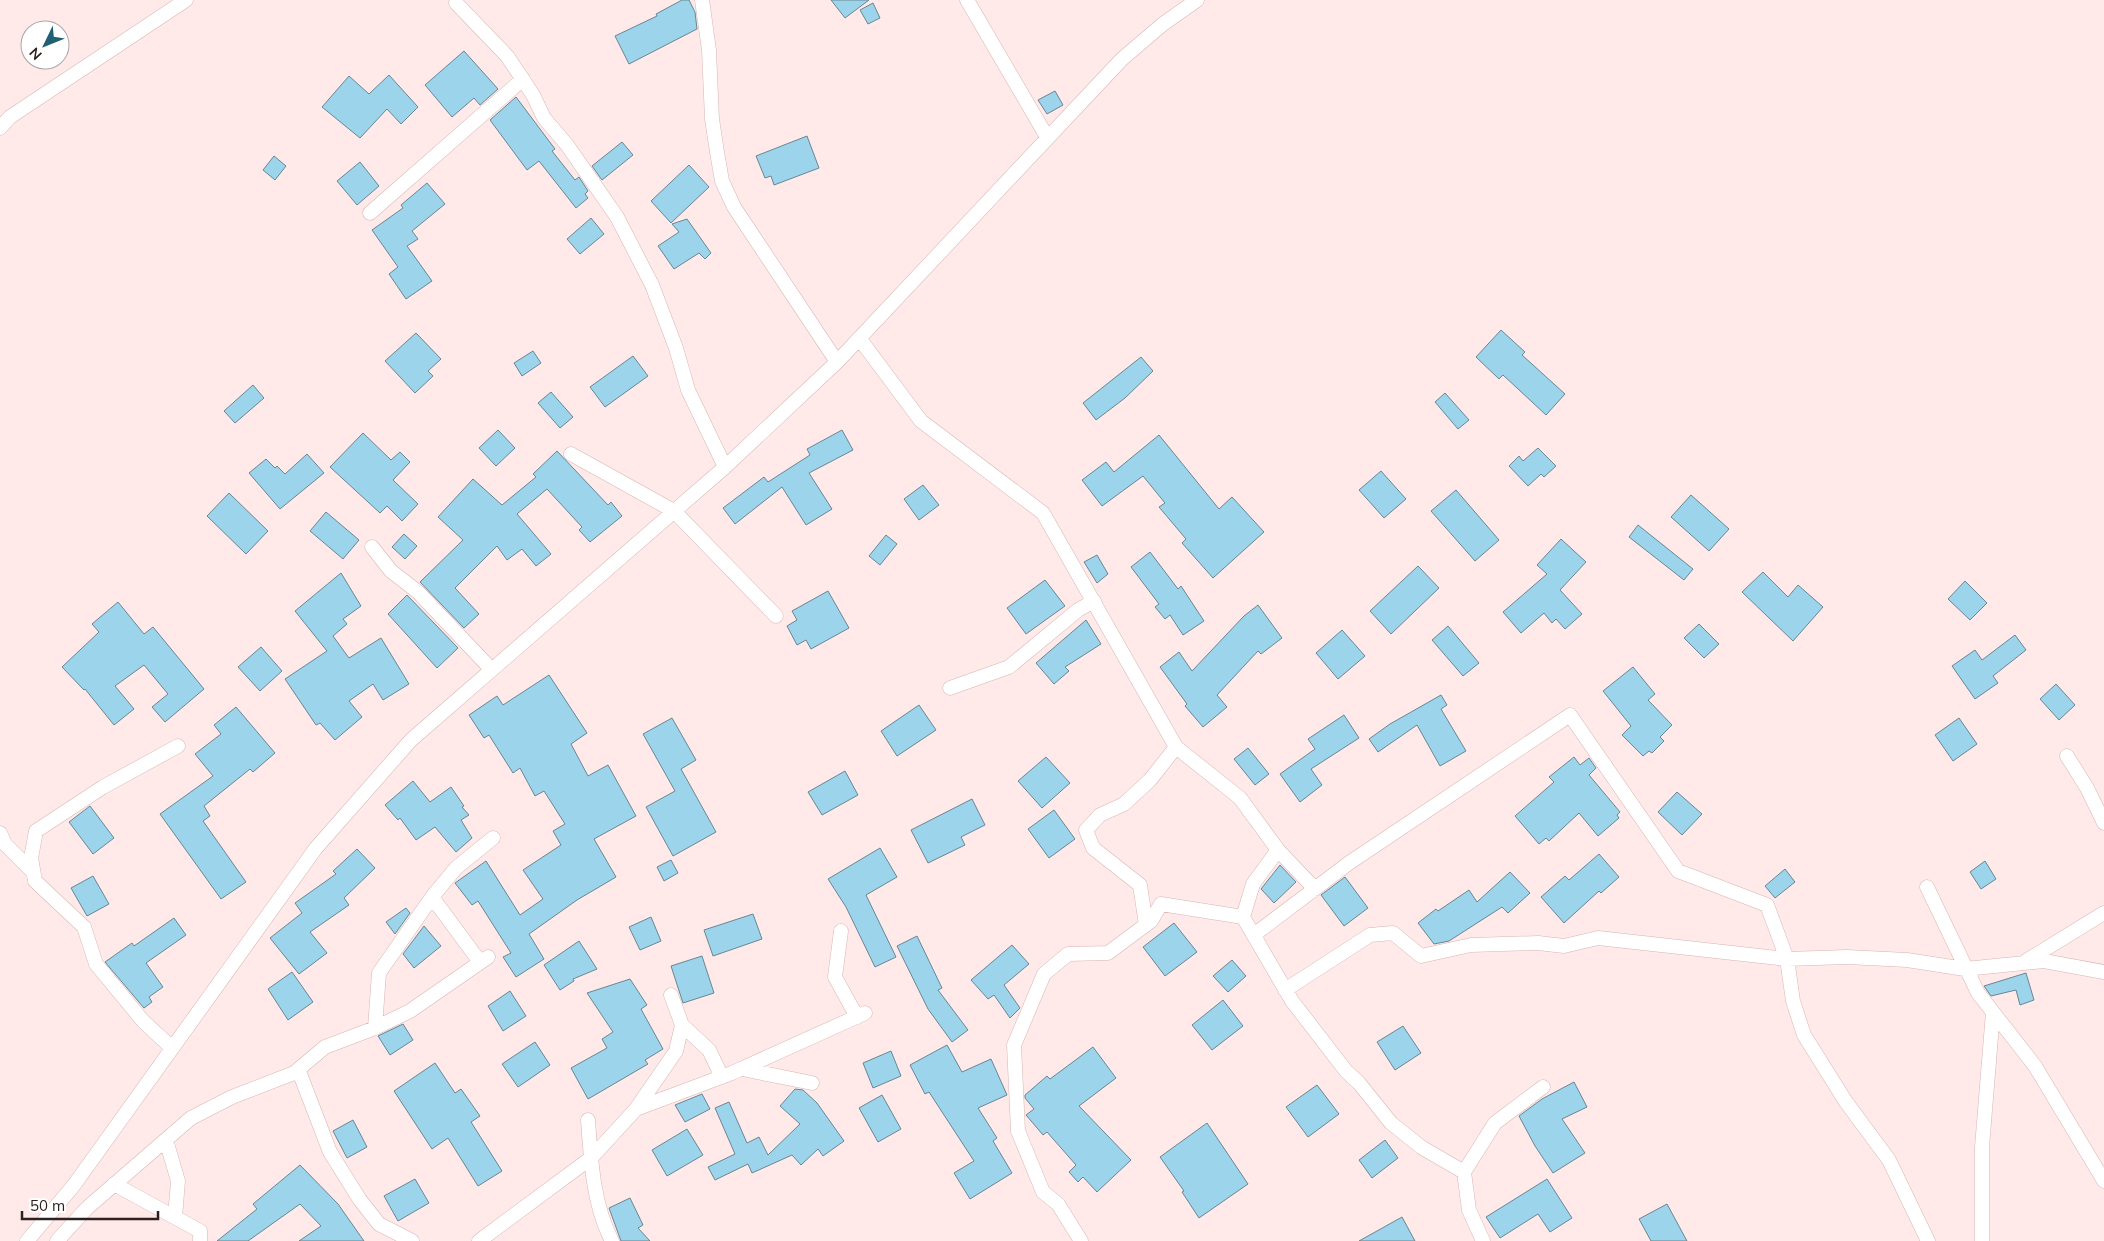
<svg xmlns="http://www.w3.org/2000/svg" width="2104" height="1241" viewBox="0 0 2104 1241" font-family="Mulish,sans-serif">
	<rect width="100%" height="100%" fill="#ffeae9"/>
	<path fill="#9cd4eb" stroke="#688693" d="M682 0H689L695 12 697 29 629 64 615 36 657 16 656 14Z
		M831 0H869L845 18Z
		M873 3 880 18 868 24 860 10Z
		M464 51 498 89 480 105 474 98 452 117 425 85Z
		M389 75 418 107 401 124 387 109 360 138 322 107 349 76 369 94Z
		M1055 91 1063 105 1047 114 1038 100Z
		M516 97 555 149 552 151 575 180 579 177 588 191 585 194 588 198 576 208 539 161 527 170 490 120Z
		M807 136 819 168 774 185 771 176 765 178 756 156Z
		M622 142 633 155 602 180 592 166Z
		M274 156 286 166 275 180 263 170Z
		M360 162 379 186 357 205 337 181Z
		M689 165 709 187 671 223 651 201Z
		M427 183 445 204 412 231 418 239 407 246 432 281 406 299 389 274 398 267 372 230 403 208 401 205Z
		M591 218 604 234 580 254 567 239Z
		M687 219 711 253 705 259 699 253 674 269 658 246 679 232 672 224Z
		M1501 330 1525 352 1522 355 1565 394 1546 415 1503 375 1499 379 1476 357Z
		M416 333 441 359 428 371 433 376 415 393 385 361Z
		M533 351 541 363 522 376 514 363Z
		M633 356 648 376 605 407 590 387Z
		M1141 357 1153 371 1125 398 1096 420 1083 403Z
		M253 385 264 398 235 423 224 411Z
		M551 392 573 417 560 428 538 403Z
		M1445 393 1469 420 1458 429 1435 402Z
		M498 430 515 448 496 466 479 448Z
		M842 430 853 450 809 473 832 509 806 525 782 487 735 524 723 508 764 477 768 482 810 455 807 449Z
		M363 433 391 460 400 452 410 462 393 480 418 504 402 521 387 506 380 513 330 467Z
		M1159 435 1219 509 1232 497 1264 532 1213 578 1182 543 1186 539 1159 507 1165 503 1143 476 1102 506 1082 480 1106 462 1114 472Z
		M1538 448 1556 466 1544 477 1541 474 1528 486 1509 466 1519 456 1523 461Z
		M557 451 608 505 611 502 622 516 590 542 579 530 582 527 547 489 517 514 551 554 536 566 522 549 507 560 497 546 455 588 479 614 464 628 420 582 463 540 438 517 473 479 502 505 536 477 533 474Z
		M307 454 324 473 280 509 249 473 266 459 275 468 277 466 285 474Z
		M1381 471 1406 499 1384 518 1359 490Z
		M923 485 939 505 919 520 904 499Z
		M1456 490 1499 540 1475 561 1431 511Z
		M229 493 268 531 246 554 207 516Z
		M1691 495 1729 529 1709 551 1671 517Z
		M326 512 359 540 343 559 310 531Z
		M1638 525 1693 569 1684 580 1629 537Z
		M404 534 417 546 405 559 392 547Z
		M886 535 897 544 880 565 869 556Z
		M1561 539 1586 562 1560 590 1582 614 1565 629 1556 619 1552 623 1544 613 1521 633 1503 612 1547 574 1537 565Z
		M1150 552 1178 589 1181 586 1204 621 1183 635 1170 615 1165 619 1155 607 1159 604 1131 567Z
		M1097 555 1108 574 1097 583 1084 562Z
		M1418 566 1439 588 1391 634 1370 611Z
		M1763 572 1788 597 1798 585 1823 607 1793 641 1742 592Z
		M341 573 361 606 343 619 347 624 333 636 349 658 381 638 409 684 383 700 373 684 349 701 362 717 335 740 320 723 316 725 285 679 327 651 295 611Z
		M1045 580 1065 606 1026 634 1007 608Z
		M1965 581 1987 603 1970 620 1948 599Z
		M828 591 849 628 811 649 806 640 797 645 787 626 797 620 792 611Z
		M407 595 458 648 437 668 388 614Z
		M118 602 144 634 153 627 204 689 165 722 152 707 168 694 144 665 115 686 134 709 114 725 85 689 84 690 62 667 99 632 92 624Z
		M1258 605 1282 638 1261 654 1258 651 1217 695 1227 707 1203 727 1185 706 1187 704 1160 667 1179 652 1192 671 1244 616Z
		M1086 620 1101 644 1065 667 1069 671 1054 684 1036 663Z
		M1699 624 1719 644 1704 658 1684 638Z
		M1448 626 1479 663 1463 676 1432 640Z
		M1342 630 1365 656 1338 679 1316 653Z
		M2015 635 2026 650 1993 676 1998 683 1975 699 1952 666 1975 650 1982 660Z
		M261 647 282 671 260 691 238 667Z
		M1633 667 1655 694 1648 700 1672 725 1660 737 1664 741 1652 753 1649 751 1643 756 1622 735 1631 726 1603 691Z
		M549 675 587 733 571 744 588 776 608 765 636 816 594 839 616 877 577 900 529 934 544 959 516 977 503 957 511 953 478 901 472 905 455 883 486 861 520 915 543 899 523 870 561 845 553 831 565 824 544 791 535 796 520 768 513 773 489 735 484 738 469 715 497 696 503 705Z
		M2056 684 2075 705 2059 720 2040 699Z
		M1441 695 1447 705 1441 709 1466 751 1440 766 1417 725 1378 752 1369 739 1390 724Z
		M919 705 936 730 897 756 881 731Z
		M236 707 275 753 253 772 250 769 204 806 210 816 203 821 246 882 221 899 160 814 213 776 195 754 221 734 214 725Z
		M1344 715 1359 738 1311 769 1322 785 1300 802 1280 774 1315 749 1308 739Z
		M672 718 696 760 681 769 716 832 673 856 646 807 675 791 643 734Z
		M1959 718 1977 744 1953 761 1935 735Z
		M1248 748 1269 774 1255 785 1234 759Z
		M1046 757 1070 783 1042 808 1018 781Z
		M1574 757 1580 765 1589 758 1596 768 1589 775 1620 812 1617 815 1619 818 1598 836 1579 813 1549 841 1546 838 1539 844 1515 816 1554 782 1549 777Z
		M845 771 858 795 822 815 808 792Z
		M413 781 430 802 451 787 464 806 462 807 469 815 461 820 472 838 456 852 435 827 416 840 400 818 398 820 385 805Z
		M1677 792 1702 814 1682 835 1658 812Z
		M972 799 985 825 961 837 965 845 928 863 911 830Z
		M90 806 114 838 93 854 69 822Z
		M1054 810 1075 839 1049 858 1028 829Z
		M880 848 897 877 866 895 896 957 875 967 846 907 828 879Z
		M357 849 375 868 344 898 349 905 310 932 327 953 299 974 270 938 302 913 295 903 336 874 333 871Z
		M1599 854 1619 877 1601 893 1599 891 1564 923 1541 897 1565 876 1569 880Z
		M671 860 678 873 664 881 657 867Z
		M1985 861 1996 879 1981 889 1970 872Z
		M1280 865 1296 882 1274 903 1261 889Z
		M1785 869 1795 882 1775 898 1765 886Z
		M1510 872 1530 893 1508 913 1502 907 1449 941 1434 944 1418 923 1436 909 1438 911 1469 890 1477 902Z
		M93 876 109 904 87 916 71 888Z
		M1345 877 1368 908 1344 926 1321 895Z
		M406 908 410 913 395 934 386 922Z
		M753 914 762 939 713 956 704 930Z
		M651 917 661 941 640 950 629 927Z
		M174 918 186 935 146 963 163 987 149 997 152 1002 144 1008 105 962 132 943 134 946Z
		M1174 923 1197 952 1165 976 1143 947Z
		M424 926 441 946 414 968 403 954Z
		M917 936 942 988 938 990 968 1030 952 1042 928 1009 897 946Z
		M579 941 597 969 573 979 574 981 560 990 544 965Z
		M1012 945 1029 964 1004 985 1020 1008 1010 1018 994 995 988 999 971 980Z
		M702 956 714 993 683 1003 671 966Z
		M1232 960 1246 976 1228 992 1213 976Z
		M292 972 313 1002 288 1020 268 989Z
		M2026 973 2034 1000 2020 1005 2016 990 1991 996 1984 986Z
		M630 979 647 1005 641 1009 663 1049 645 1060 648 1064 588 1099 571 1068 607 1048 602 1039 613 1032 587 993Z
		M510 991 526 1016 503 1031 488 1006Z
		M1223 1000 1243 1026 1212 1050 1192 1025Z
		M403 1024 413 1040 390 1055 378 1036Z
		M1403 1026 1421 1053 1395 1070 1377 1042Z
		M535 1042 550 1065 518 1087 502 1064Z
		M947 1045 962 1072 991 1059 1007 1095 978 1108 997 1138 993 1141 1012 1173 970 1199 954 1173 974 1161 929 1092 925 1094 910 1065Z
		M1093 1047 1116 1078 1079 1106 1131 1160 1097 1192 1083 1177 1078 1182 1069 1172 1076 1165 1047 1132 1043 1135 1026 1115 1034 1109 1025 1098V1095L1047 1076 1050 1079Z
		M891 1051 901 1076 873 1088 863 1063Z
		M435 1063 455 1093 461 1089 480 1116 471 1122 502 1171 478 1186 448 1138 432 1149 394 1091Z
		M1574 1082 1587 1107 1562 1119 1585 1153 1553 1173 1535 1146 1519 1116 1542 1099Z
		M1317 1085 1339 1114 1308 1137 1286 1107Z
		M795 1089 803 1090 817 1103 844 1141 823 1156 818 1149 801 1165 792 1155 752 1173 748 1164 715 1180 708 1167 735 1154 715 1108 729 1102 747 1143 759 1137 768 1155 800 1124 780 1106Z
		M702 1094 710 1109 685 1122 675 1105Z
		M882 1095 901 1129 878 1142 859 1108Z
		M353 1120 367 1147 347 1158 333 1131Z
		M1207 1123 1248 1184 1199 1218 1182 1192 1184 1191 1160 1157Z
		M687 1129 703 1155 667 1176 652 1150Z
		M1385 1140 1398 1158 1372 1178 1359 1160Z
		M300 1165 338 1204 364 1241H299L321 1226 300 1204 248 1241H217L257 1209 253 1204Z
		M415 1179 429 1203 398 1221 384 1196Z
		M1547 1179 1572 1218 1550 1232 1538 1214 1500 1238 1486 1217Z
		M630 1198 643 1225 638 1228 650 1241H621L609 1208Z
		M1667 1204 1687 1241H1651L1639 1219Z
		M1402 1217 1415 1241H1359Z"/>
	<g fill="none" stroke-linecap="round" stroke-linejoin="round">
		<g stroke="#d6b5b3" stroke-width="15">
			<path id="street" d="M702 0 709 50 712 119 717 152 722 181 734 207 837 362
				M967 0 1047 137
				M456 3 507 56 533 95 544 118 567 145 617 217 652 285 676 348 688 390 725 467
				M0 128 10 117 186 0
				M370 213 523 79
				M859 338 921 421 1043 513 1176 747
				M571 454 674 511 776 616
				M372 547 391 571 418 592 491 669
				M950 688 1009 667 1078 610 1094 601
				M2067 756 2087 788 2104 823
				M0 833 5 844 33 872
				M1927 887 1978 993 2035 1066 2104 1181
				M432 897 480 962
				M1243 917 1253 884 1278 850
				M1146 925 1140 885 1093 848 1086 830 1100 815 1124 804 1150 780 1176 747 1240 798 1278 850 1315 889
				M841 931 835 977 857 1017
				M1255 934 1349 863 1570 715 1678 871 1767 905 1787 959 1793 1001 1804 1035 1846 1102 1889 1160 1928 1241
				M2026 961 2104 913
				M1285 990 1370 935 1393 933 1421 956 1471 945 1538 943 1564 946 1598 938 1787 959 1847 957 1907 960 1965 969 2044 961 2104 972
				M682 1025 709 1050 722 1077
				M375 1028 379 973 432 897 456 868 493 838
				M171 1047 143 1021 96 964 84 927 35 881 31 858 36 831 103 787 178 746
				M742 1069 812 1083
				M294 1073 300 1074 330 1152 360 1200 379 1224 412 1241
				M636 1109 676 1051 682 1025 671 995
				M588 1120C591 1160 593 1205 612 1241
				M166 1140 178 1181 175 1217
				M1464 1172 1495 1123 1543 1087
				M114 1184 200 1231V1241
				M27 1241 74 1185 316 848 411 740 725 467 837 362 1122 59 1163 24 1197 0
				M57 1241 87 1208 191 1118 232 1097 294 1073 325 1047 375 1028 410 1011 488 957
				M479 1241 591 1158 636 1109 732 1073 865 1013
				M1081 1241 1058 1204 1043 1192 1018 1131 1014 1045 1044 974 1068 954 1108 953 1151 921 1161 904 1243 917 1292 1001 1346 1071 1359 1083 1391 1123 1421 1147 1464 1172 1469 1210 1483 1241
				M1982 1241V1147L1993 1012"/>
		</g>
		<use href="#street" stroke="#fff" stroke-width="14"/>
	</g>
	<g transform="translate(45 45) rotate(227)"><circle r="24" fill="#ffffff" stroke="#aba6a6"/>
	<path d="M0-4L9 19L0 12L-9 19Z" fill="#205f75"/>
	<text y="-8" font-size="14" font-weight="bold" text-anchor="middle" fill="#2d2020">N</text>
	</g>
	<path d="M22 1211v8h136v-8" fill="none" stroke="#2d2020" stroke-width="2.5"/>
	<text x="30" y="1211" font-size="15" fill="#2d2020" stroke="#ffffff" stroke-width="4" paint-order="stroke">50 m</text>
</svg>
